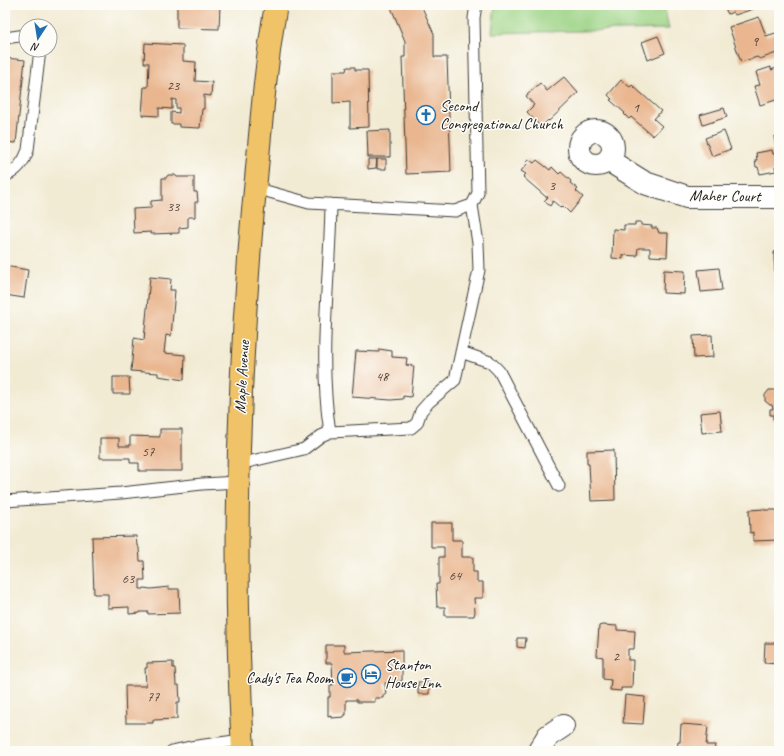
<svg xmlns="http://www.w3.org/2000/svg" width="784" height="756" viewBox="0 0 784 756" font-family="Caveat,sans-serif">
	<rect width="100%" height="100%" fill="#fdfcf7"/>
	<filter id="ink" filterUnits="userSpaceOnUse"><feTurbulence type="fractalNoise" baseFrequency=".025" numOctaves="2"/><feDisplacementMap in="SourceGraphic" scale="8" xChannelSelector="R" yChannelSelector="G"/><feConvolveMatrix kernelMatrix="1 2 1 2 8 2 1 2 1" color-interpolation-filters="sRGB"/></filter>
	<filter id="wash" filterUnits="userSpaceOnUse"><feTurbulence type="fractalNoise" baseFrequency=".012" numOctaves="4" result="noise"/><feDisplacementMap in="SourceGraphic" scale="16" xChannelSelector="R" yChannelSelector="G"/><feGaussianBlur stdDeviation="0.9" result="paint"/><feColorMatrix in="noise" values="0 0 0 0 0 0 0 0 0 0 0 0 0 0 0 0 0 1.4 0 .05"/><feComposite in="paint" operator="in"/></filter>
	<g filter="url(#wash)">
		<rect width="100%" height="100%" fill="#f2ebd4"/>
		<path fill="#9cd385" stroke="#5c7850" d="M495 5H664L669 29 492 33Z"/>
		<g id="blocks">
			<path fill="#e9b68f" d="M177 5H220L219 29 177 28Z
				M390 5H421L434 34V57H447L451 172 406 174 402 57H405V41Z
				M723 5H765L735 15 733 12 728 14Z
				M759 17 766 36 779 32V52L760 59 757 57 741 62 729 27Z
				M658 36 665 53 648 60 642 42Z
				M145 43 183 45V61L196 62 195 81 212 82 211 96 204 95V109H202L200 128 179 127V124H171V112L179 113V108H176V100L172 99V109L159 108V116L142 115 144 87H148L149 63H144Z
				M5 58 25 60 16 143 5 142Z
				M347 67H355V70H368L369 127 350 128V102L333 103V71H346Z
				M771 67V70L779 67V99L760 105 754 86 760 85 756 72Z
				M564 77 578 93 549 121 548 120 541 127 527 112 534 105 526 96 540 83 547 91Z
				M621 80 630 87 632 85 661 111 654 119 662 126 653 136 631 117 629 119 624 114 625 113 610 100 612 99 608 95Z
				M724 108 727 117 703 125 700 115Z
				M390 130V157H368L367 131Z
				M724 131 731 149 712 156 705 138Z
				M779 136V166L775 167 776 171 760 174 758 167H756L755 160H757L756 153 772 150 773 154 777 153 774 137Z
				M368 159H377L376 168 368 169Z
				M377 159H386V169H377Z
				M528 159 534 163 537 160 550 170 552 167 559 174 561 172 571 181 570 183 578 189 576 191 583 197 570 213 563 206 561 208 553 201 550 206 544 201 548 197H546L523 177 526 174 521 171 528 163 526 161Z
				M168 175H175L177 177H194V192H197L198 202H195V217H188V227L179 228V233L151 234V232L134 233 133 209 151 208V201L162 200V178H166Z
				M635 222H641V225L652 226V228H657L659 233H668L667 257 650 256V248H638L637 256 623 255V259L612 258 613 229 624 230V225H635Z
				M779 251V275H775L774 252Z
				M5 266 28 270 24 298 5 295Z
				M719 268 722 290 701 292 698 270Z
				M664 270 685 271 684 294 663 293Z
				M150 277 171 279 170 290H175L171 336 166 335 164 353 185 355 184 380 158 376V373L131 371 134 338 144 340Z
				M712 335 713 357 694 358 693 336Z
				M379 349 392 351V357L407 358 406 365 414 366 411 397 403 396V399L391 400 352 397 356 351 379 352Z
				M113 377H129L130 394H113Z
				M769 390H775L779 393V418L773 419V415H770V409H773L772 405H770L765 401V395Z
				M720 411 722 431 702 433 700 413Z
				M160 429H182V471H139V463H130V458H100V438H119V446H130V436L160 437Z
				M614 450 615 500 591 501 589 464H587V451Z
				M764 509V510H779V540L753 541V532L750 533 749 510Z
				M431 523H452V540H462V557H473V572H477V582H483V598H474L475 612 474 616H445V607H437L436 584H439V557H444V547H431Z
				M136 536 137 546H138L139 548 140 561H144L145 580H140V589H144V588L151 589 169 587 168 589H179L180 613 148 614V612H140V613L129 614V607L108 608V594H94L92 537Z
				M602 625 617 626V630L635 631 634 649H628V660H633L632 688H621V691L610 690 611 680 603 679V657L597 656 599 626Z
				M517 638H526L525 648 517 647Z
				M765 643H779V664L764 663Z
				M326 645H344V652L402 650V681L385 683 386 695H383V698H375V702H357V700H346V715H344V717L331 718V715L328 716V697H330V685H333L332 663H326Z
				M173 662V668H175L176 685H179L180 702H177V719L153 720V723H126L125 686H146L145 668H147V663Z
				M418 682H429V694H418Z
				M625 695 645 697 643 724 623 723Z
				M681 724 708 726 706 745H715L714 751H677L678 742H680Z"/>
		</g>
	</g>
	<g filter="url(#ink)">
		<use href="#blocks" fill-opacity="0" stroke="#3c3b38" stroke-width="1"/>
		<g fill="none" stroke-linecap="round" stroke-linejoin="round">
			<g stroke="#3c3b38" stroke-width="13">
				<path id="lane" d="M5 38 26 35
					M5 176C17 171 24 162 28 150L40 50
					M255 188 309 203 455 211 472 205 478 193 474 18 476 5
					M461 352 490 362 499 371 559 486
					M330 432C318 357 330 280 331 204
					M239 464 304 449 321 436 330 432 411 428 417 423 421 411 429 402 455 380 479 270 478 243 472 205
					M5 501 121 493 202 484 238 482
					M172 751 190 747 242 740"/>
			</g>
			<g stroke="#3c3b38" stroke-width="24">
				<path id="street" d="M579 148a17 17 0 1 1 34 0a17 17 0 1 1-34 0Z
					M608 160 645 183 687 197H779
					M539 751 548 736 563 726"/>
			</g>
			<g stroke="#3c3b38" stroke-width="24">
				<path id="primary" d="M243 751C233 571 237 390 253 210 260 142 264 73 276 5"/>
			</g>
			<use href="#lane" stroke="#fff" stroke-width="11"/>
			<use href="#street" stroke="#fff" stroke-width="22"/>
			<use href="#primary" stroke="#f1c369" stroke-width="22"/>
		</g>
	</g>
	<defs>
		<g id="church-ring" transform="scale(1)"><circle r="9.5" fill="#fdfcf7" stroke="#1f6fb2" stroke-width="1.5"/><path d="M-1.2-6h2.4v3.5h3.3v2.4h-3.3V6h-2.4V-.1h-3.3v-2.4h3.3Z" fill="#1f6fb2"/></g>
		<g id="hotel-ring" transform="scale(1)"><circle r="9.5" fill="#fdfcf7" stroke="#1f6fb2" stroke-width="1.5"/><path d="M-6-4.5h1.5V1H6V5H4.5V3h-9V5H-6ZM-4 0a1.8 1.8 0 1 1 3.6 0ZM.5 0V-2.5h3Q6-2.5 6 0Z" fill="#1f6fb2"/></g>
		<g id="cafe-ring" transform="scale(1)"><circle r="9.5" fill="#fdfcf7" stroke="#1f6fb2" stroke-width="1.5"/><path d="M-5.5-4.5H6V0H3Q3 3.5 0 3.5H-2.5Q-5.5 3.5-5.5 0ZM3-3.2v2h1.7v-2ZM-6 4.5H4V6H-6Z" fill="#1f6fb2"/></g>
	</defs>
	<g fill-rule="evenodd">
		<use href="#church-ring" x="426" y="115"/>
		<use href="#hotel-ring" x="371" y="674"/>
		<use href="#cafe-ring" x="347" y="678"/>
	</g>
	<g text-anchor="middle" dominant-baseline="central" stroke-width="3" stroke-linejoin="round" paint-order="stroke">
		<g font-size="14" fill="#4f4239">
			<text x="755" y="41">9</text>
			<text x="173" y="85">23</text>
			<text x="636" y="107">1</text>
			<text x="552" y="185">3</text>
			<text x="173" y="206">33</text>
			<text x="382" y="376">48</text>
			<text x="148" y="451">57</text>
			<text x="455" y="575">64</text>
			<text x="128" y="578">63</text>
			<text x="616" y="656">2</text>
			<text x="153" y="696">77</text>
		</g>
		<g font-size="16" fill="#1c1c1c" stroke="#fdfcf7" text-anchor="start">
			<text x="440" y="106">Second<tspan x="440" dy="18">Congregational Church</tspan></text>
			<text x="385" y="665">Stanton<tspan x="385" dy="18">House Inn</tspan></text>
			<text x="333" y="678" text-anchor="end">Cady's Tea Room</text>
		</g>
		<g font-size="16" fill="#1c1c1c" stroke="#fdfcf7">
			<text transform="translate(725 196) rotate(1)">Maher Court</text>
			<text transform="translate(242 377) rotate(-87)">Maple Avenue</text>
		</g>
	</g>
	<rect width="784" height="756" fill="none" stroke="#fdfcf7" stroke-width="20"/>
	<g transform="translate(38 38) rotate(192)"><circle r="19" fill="#fdfcf7" stroke="#a3a29f"/>
	<path d="M0-3L7 15L0 10L-7 15Z" fill="#1f6fb2"/>
	<text y="-6" font-size="11" font-weight="bold" text-anchor="middle" fill="#1c1c1c">N</text>
	</g>
</svg>
